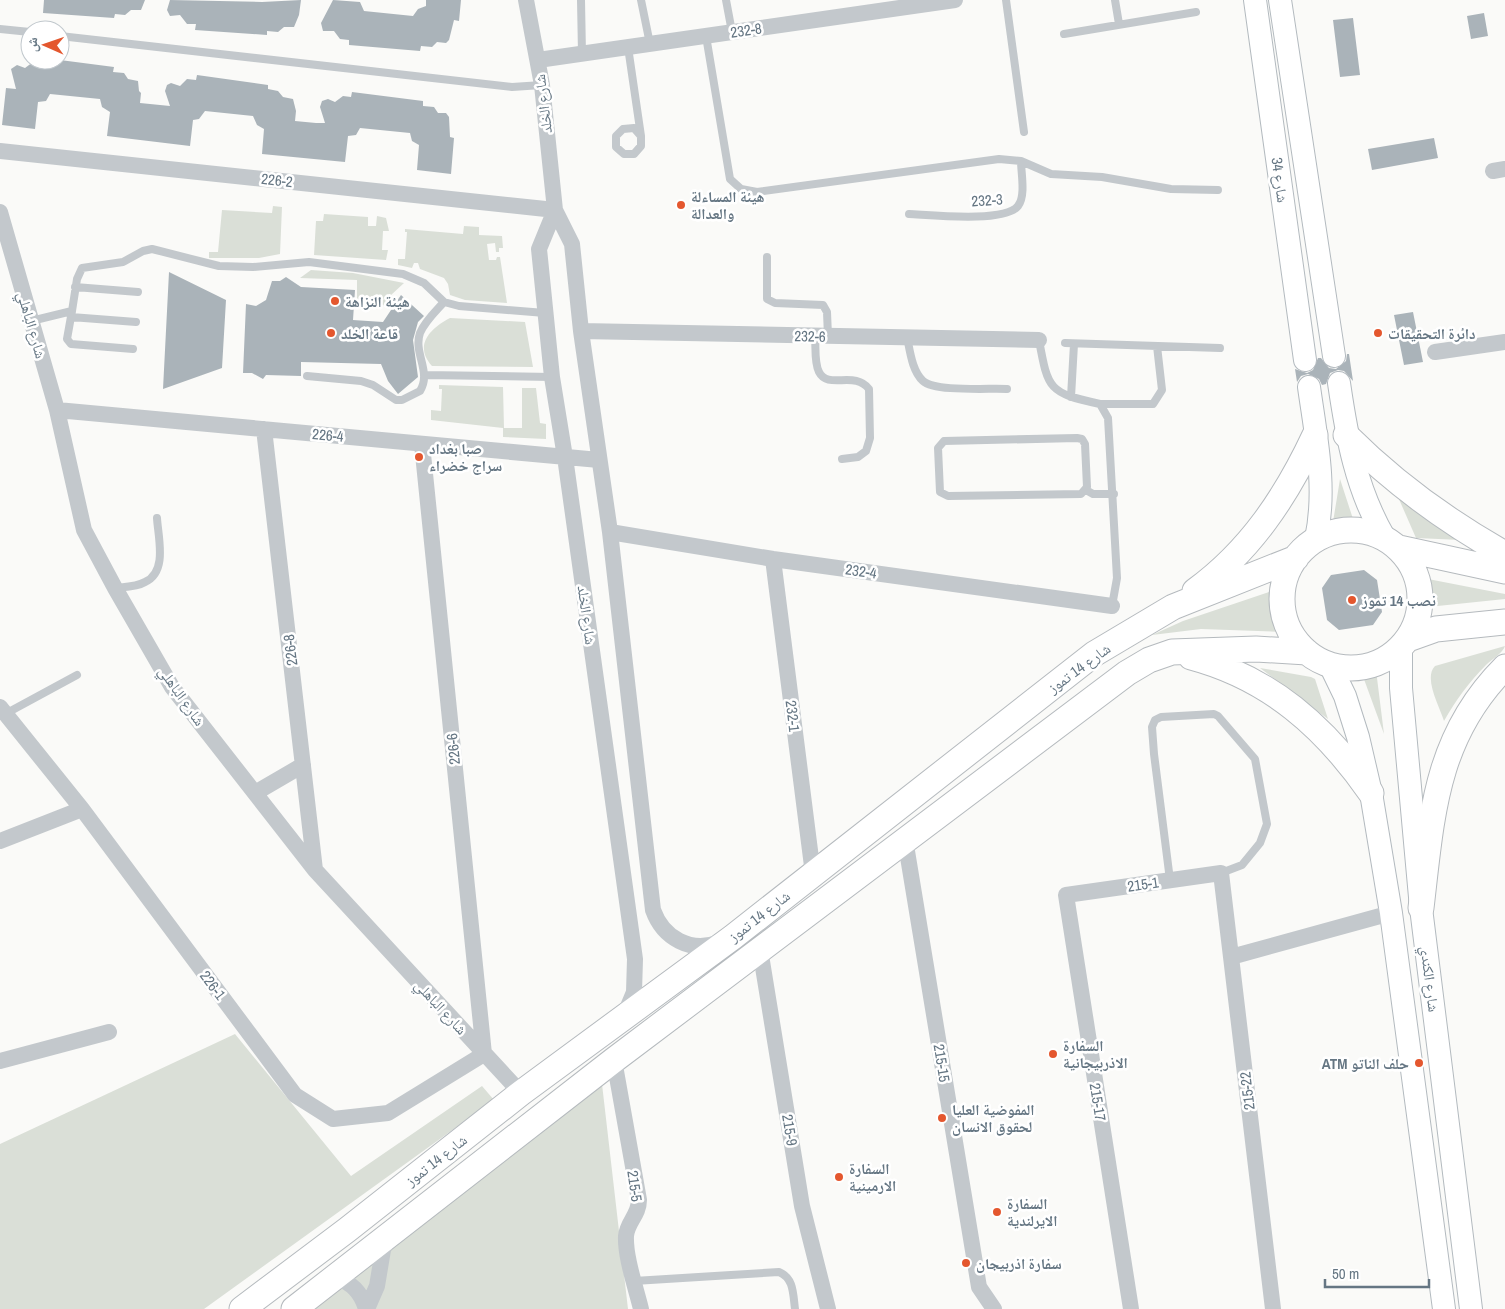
<svg xmlns="http://www.w3.org/2000/svg" width="1505" height="1309" viewBox="0 0 1505 1309" font-family="'Archivo Narrow','Noto Naskh Arabic',sans-serif">
	<rect width="100%" height="100%" fill="#fafaf8"/>
	<path fill="#dadfd7" d="M273 206 282 207 280 254 259 258H209V252H218L222 210 272 213Z
		M324 214 368 217V226H376L377 216 386 218 389 231H383L382 250H388L386 260 314 255 316 221H323Z
		M464 226 479 227V235L502 236 503 248H499V252H496L495 243 487 244 489 260H496L497 257H500L507 303 465 300 450 295 448 284 444 278 420 269 418 263H414L412 268 398 265V259H405L407 232H405V229L463 234Z
		M311 270 353 273 404 283 390 296 385 306 379 303 376 309H360L357 304V280L300 278Z
		M450 318 525 322 533 367 432 366C413 345 431 328 450 318Z
		M439 385 503 387 504 428H522V388H536L540 423 546 424V439L503 437V428L431 420V410L441 411 442 389H439Z
		M1340 479 1354 522 1343 520 1333 522Z
		M1395 490 1461 540 1416 538Z
		M1428 579 1505 594V599L1428 607 1431 592Z
		M1278 589 1277 618 1286 632 1201 629 1152 635 1183 621Z
		M1505 646C1503 653 1492 659 1486 665 1469 682 1456 700 1444 721 1440 707 1423 678 1435 666Z
		M1260 668 1311 677 1315 679 1328 719Z
		M1376 670 1384 734 1361 671Z
		M235 1034 351 1176 482 1086 494 1100 204 1309H0V1144Z
		M602 1084 628 1309H306Z"/>
	<path fill="#aab3b9" d="M44 0H145L141 10H131L125 15 115 14 114 18 43 13Z
		M170 0 262 2 301 0 299 15 294 27H284L278 32 267 31V35L195 30 196 24H187L180 15 170 16 167 10Z
		M333 0 360 2 364 11 413 16 418 9 426 6V0H461L459 21 454 20 449 40 446 43 437 42 432 47 421 46 420 51 349 45V40L340 39 334 31H323L321 23Z
		M1484 13 1488 36 1471 39 1467 16Z
		M1353 18 1360 75 1340 77 1333 20Z
		M42 60H60L114 67 113 72 124 73 128 79 138 81 139 91 141 93 140 103 170 106 165 91 167 85 171 83 180 86 187 79 196 80 197 75 268 85V89L278 91 283 97 293 99 296 111 295 121 316 123H325L320 107 322 101 328 99 335 102 343 96 351 97 352 92 423 101V106L434 107 438 113H446L449 117 450 137 454 138 451 174 417 170 419 145 412 141 410 133 360 128 356 135 348 136 345 162 262 154 264 129 257 125 253 116 205 111 199 119 193 120 190 146 107 136 110 112 102 107 100 99 50 94 46 101 38 102 35 129 2 125 6 88 16 89 11 69 17 65 25 68 33 62 42 63Z
		M1434 138 1438 158 1372 170 1368 149Z
		M169 272 226 300 222 368 163 389Z
		M286 277 301 287 355 290 353 320 383 322 401 295 424 316 418 322 413 340 418 377 398 394 388 381 381 364 301 362V376L266 375 263 379 252 373H243L246 304 256 306 266 300 272 281H280Z
		M1413 312 1423 362 1404 365 1394 315Z
		M1347 354H1349L1353 381 1344 371 1338 370 1330 373 1326 384 1322 385 1319 379 1308 374 1301 376 1297 382 1295 369 1307 373 1313 370 1318 358H1321L1329 368 1336 369 1346 361Z
		M1364 570 1377 580 1382 612 1373 625 1339 630 1327 620 1322 588 1331 575Z"/>
	<g fill="none" stroke-linecap="round" stroke-linejoin="round">
		<g stroke="#b3babf" stroke-width="24">
			<path id="secondary" d="M1255 0 1305 360
				M1280 0 1334 356
				M1339 383C1347 438 1356 488 1384 537
				M1309 387C1316 437 1327 488 1316 539
				M1401 647V688L1421 908 1471 1309
				M1330 665 1345 696 1358 737 1371 793 1391 913 1444 1309"/>
		</g>
		<g stroke="#b5babe" stroke-width="27">
			<path id="primary" d="M1346 435C1394 483 1446 521 1505 554
				M1282 599a69 69 0 1 1 138 0a69 69 0 1 1-138 0Z
				M1399 548 1505 571
				M1195 591C1250 551 1286 497 1315 435
				M1408 639 1436 629 1505 622
				M1191 657C1270 678 1325 727 1371 793
				M1421 908C1432 815 1435 737 1505 667
				M242 1309 347 1230 521 1093 733 937 1094 654 1173 607 1296 558
				M294 1309 614 1060 1127 673 1149 660 1172 652 1256 649 1307 652"/>
		</g>
		<path stroke="#c3c8cc" stroke-width="8" d="M581 0 582 54
			M641 0 650 44
			M726 0 732 32
			M1006 0 1024 132
			M1115 0 1119 24
			M0 29 30 32
			M1064 34 1196 12
			M60 36 512 87 542 85
			M706 36 730 179 741 189 757 192 999 159 1021 161 1051 174 1102 177 1171 189 1218 190
			M628 47 641 136 634 128 623 129 616 136V147L624 154H634L641 146V136
			M909 214C931 215 1005 223 1018 206 1026 196 1021 173 1021 161
			M767 257V299L775 303 823 305 827 312 828 336
			M75 287 138 292
			M72 311 67 339 71 344 133 349
			M71 317 136 322
			M31 321 72 311 77 279 82 268 123 262 143 251 152 249 219 266 253 267 309 262 403 274 424 283 444 302 459 306 545 313
			M815 336C816 346 814 363 819 372 828 390 855 370 869 389L870 438 866 451 858 457 842 459
			M907 337C910 351 912 371 923 381 935 392 989 388 1007 389
			M1039 340C1048 390 1049 393 1100 404L1108 418 1117 578 1112 606
			M1065 343 1220 348
			M425 375 552 377
			M307 376 361 381 373 385 396 400H402L420 391C432 372 413 353 420 333 425 321 436 311 444 302
			M1071 397 1074 344
			M1100 404H1153L1162 390 1157 346
			M1077 438 1082 439 1085 444 1087 487 1081 494 948 496 940 492 938 448 944 441Z
			M1086 490 1093 494H1114
			M115 588C124 587 137 587 145 582 168 572 158 537 157 518
			M5 714 77 675
			M1170 880 1154 754 1152 727 1155 720 1161 717 1214 714 1218 716 1255 759 1267 824 1260 843 1242 865 1221 873
			M634 1281 779 1272C794 1278 793 1294 795 1309"/>
		<path stroke="#c3c8cc" stroke-width="16" d="M526 0 542 85 555 210 572 244 581 331 610 532 653 910C663 938 691 954 720 942
			M538 60 955 0
			M0 151 555 210
			M1493 171 1505 169
			M555 210 539 249 552 377 565 457 635 959 634 992 624 1016
			M0 212 57 410 84 530 115 588 172 687 315 870 521 1093
			M581 331 1039 340
			M1435 352 1505 342
			M57 410 599 460
			M264 429 315 870
			M610 532 773 559 1112 606
			M773 559 813 874
			M0 707 82 809 295 1095 333 1119 388 1113 484 1054 422 444
			M255 793 303 765
			M905 839 979 1287 994 1309
			M0 841 82 809
			M760 949 802 1206 828 1309
			M1231 957 1391 913
			M614 1060 639 1200C639 1215 627 1222 626 1236 625 1257 636 1288 641 1309
			M0 1061 109 1032
			M335 1277C352 1283 361 1292 366 1309
			M367 1309 377 1286 383 1250 388 1237
			M1131 1309 1066 895 1221 873 1273 1309"/>
		<use href="#secondary" stroke="#fff" stroke-width="22"/>
		<use href="#primary" stroke="#fff" stroke-width="25"/>
	</g>
	<g fill="#e4572e" stroke="#fff" stroke-width="2">
		<circle cx="681" cy="205" r="5"/>
		<circle cx="335" cy="301" r="5"/>
		<circle cx="331" cy="333" r="5"/>
		<circle cx="1378" cy="333" r="5"/>
		<circle cx="419" cy="457" r="5"/>
		<circle cx="1352" cy="600" r="5"/>
		<circle cx="1053" cy="1054" r="5"/>
		<circle cx="1419" cy="1063" r="5"/>
		<circle cx="942" cy="1118" r="5"/>
		<circle cx="839" cy="1177" r="5"/>
		<circle cx="997" cy="1212" r="5"/>
		<circle cx="966" cy="1263" r="5"/>
	</g>
	<g text-anchor="middle" dominant-baseline="central" stroke-width="5" stroke-linejoin="round" paint-order="stroke">
		<g font-size="15" fill="#657683" stroke="#fff">
			<text transform="translate(746 30) rotate(-8)">232-8</text>
			<text transform="translate(543 104) rotate(-97)">شارع الخلد</text>
			<text transform="translate(277 180) rotate(6)">226-2</text>
			<text transform="translate(1280 180) rotate(82)">شارع 34</text>
			<text transform="translate(987 200) rotate(-4)">232-3</text>
			<text transform="translate(32 325) rotate(74)">شارع الباهلي</text>
			<text transform="translate(810 336) rotate(1)">232-6</text>
			<text transform="translate(328 435) rotate(5)">226-4</text>
			<text transform="translate(861 571) rotate(8)">232-4</text>
			<text transform="translate(587 615) rotate(82)">شارع الخلد</text>
			<text transform="translate(290 650) rotate(-97)">226-8</text>
			<text transform="translate(1079 668) rotate(-36)">شارع 14 تموز</text>
			<text transform="translate(182 696) rotate(55)">شارع الباهلي</text>
			<text transform="translate(793 716) rotate(83)">232-1</text>
			<text transform="translate(453 749) rotate(-96)">226-6</text>
			<text transform="translate(1143 884) rotate(-8)">215-1</text>
			<text transform="translate(759 916) rotate(-38)">شارع 14 تموز</text>
			<text transform="translate(1430 979) rotate(83)">شارع الكندي</text>
			<text transform="translate(213 985) rotate(53)">226-1</text>
			<text transform="translate(441 1007) rotate(47)">شارع الباهلي</text>
			<text transform="translate(942 1063) rotate(81)">215-15</text>
			<text transform="translate(1247 1091) rotate(-97)">215-22</text>
			<text transform="translate(1098 1102) rotate(81)">215-17</text>
			<text transform="translate(790 1130) rotate(81)">215-9</text>
			<text transform="translate(436 1160) rotate(-38)">شارع 14 تموز</text>
			<text transform="translate(635 1186) rotate(82)">215-5</text>
		</g>
		<g font-size="15" font-weight="bold" fill="#657683" stroke="#fff" text-anchor="start">
			<text x="691" y="196">هيئة المساءلة<tspan x="691" dy="17">والعدالة</tspan></text>
			<text x="345" y="301">هيئة النزاهة</text>
			<text x="341" y="333">قاعة الخلد</text>
			<text x="1388" y="333">دائرة التحقيقات</text>
			<text x="429" y="448">صبا بغداد<tspan x="429" dy="17">سراج خضراء</tspan></text>
			<text x="1362" y="600">نصب 14 تموز</text>
			<text x="1063" y="1045">السفارة<tspan x="1063" dy="17">الاذربيجانية</tspan></text>
			<text x="1409" y="1063" text-anchor="end">ATM حلف الناتو</text>
			<text x="952" y="1109">المفوضية العليا<tspan x="952" dy="17">لحقوق الانسان</tspan></text>
			<text x="849" y="1168">السفارة<tspan x="849" dy="17">الارمينية</tspan></text>
			<text x="1007" y="1203">السفارة<tspan x="1007" dy="17">الايرلندية</tspan></text>
			<text x="976" y="1263">سفارة اذربيجان</text>
		</g>
	</g>
	<g transform="translate(45 45) rotate(272)"><circle r="24" fill="#ffffff" stroke="#c1c8cd"/>
	<path d="M0-4L9 19L0 12L-9 19Z" fill="#e4572e"/>
	<text y="-8" font-size="14" font-weight="bold" text-anchor="middle" fill="#657683">ش</text>
	</g>
	<path d="M1325 1279v8h104v-8" fill="none" stroke="#657683" stroke-width="2.5"/>
	<text x="1332" y="1279" font-size="15" fill="#657683" stroke="#ffffff" stroke-width="4" paint-order="stroke">50 m</text>
</svg>
